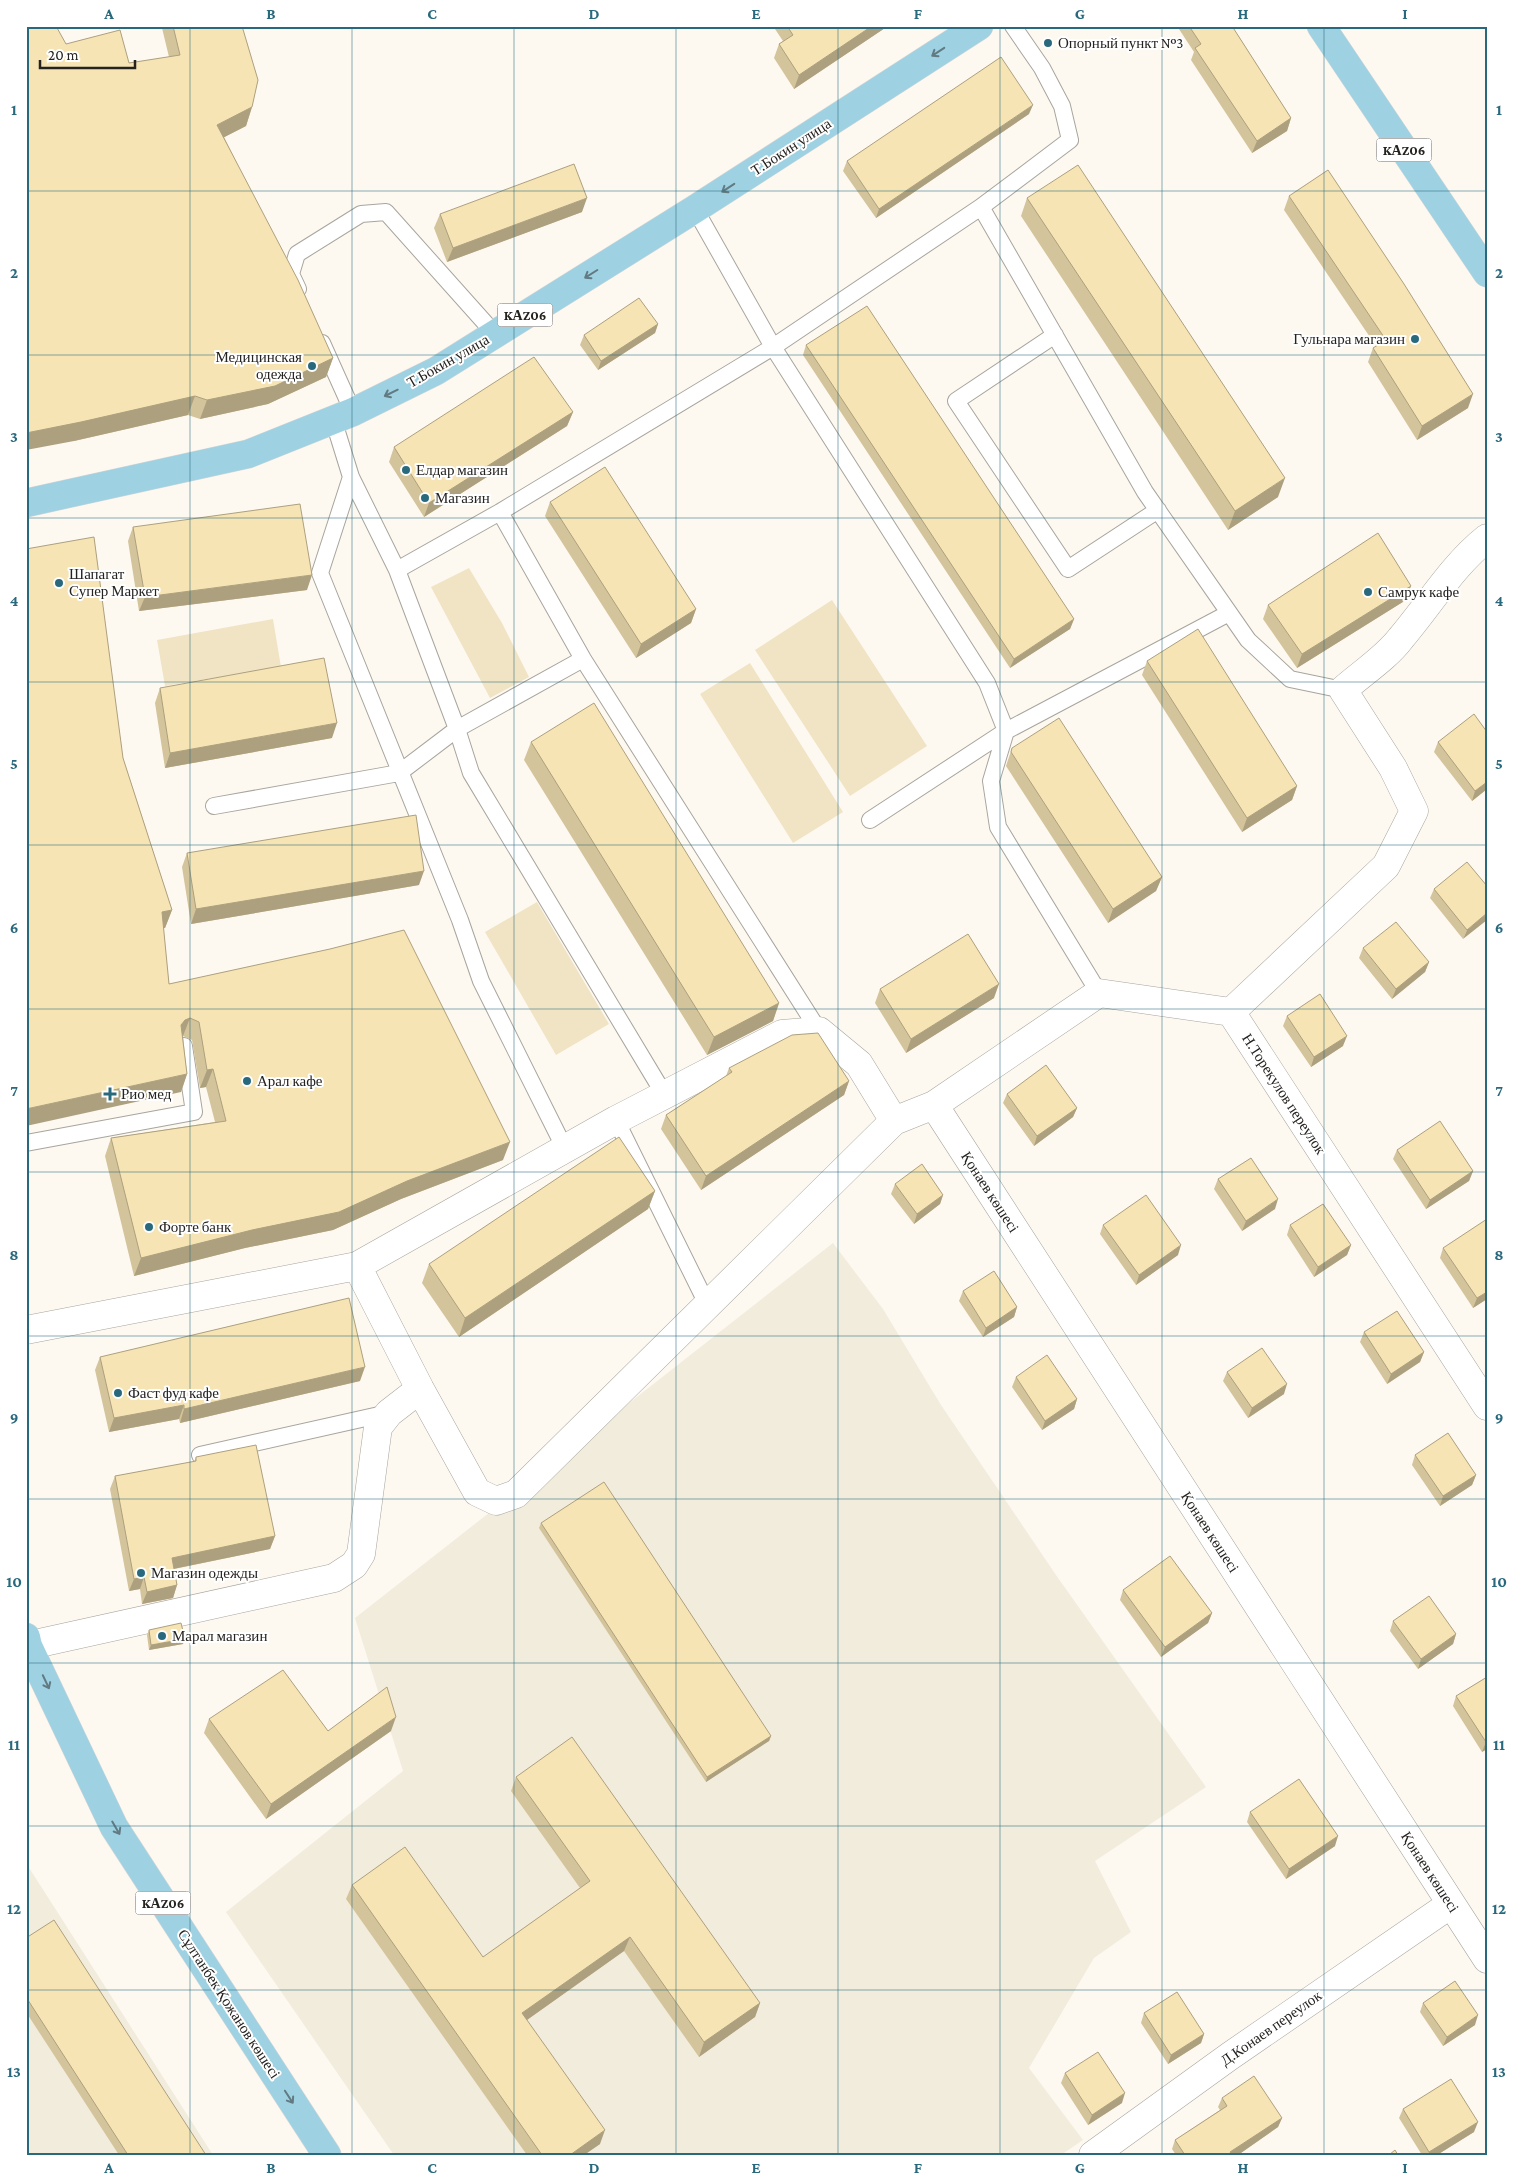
<svg xmlns="http://www.w3.org/2000/svg" width="1513" height="2181" viewBox="0 0 1513 2181" font-family="'Crimson Pro',serif">
	<rect width="100%" height="100%" fill="#fdf9f1"/>
	<path fill="#f2ecdd" d="M833 1243 883 1309 941 1405 1056 1575 1206 1787 1095 1861 1131 1932 1094 1958 1029 2068 1083 2140 1061 2155H394L226 1912 403 1771 355 1618Z
		M26 1863 213 2155H26Z"/>
	<path fill="#f1e4c5" d="M469 568 502 623 529 677 490 698 431 587Z
		M832 600 927 746 850 796 755 650Z
		M273 619 281 667 165 686 157 640Z
		M750 663 843 812 793 843 700 694Z
		M537 902 609 1024 556 1055 485 932Z"/>
	<g fill="none" stroke-linecap="round" stroke-linejoin="round">
		<g stroke="#a8a59d" stroke-width="18">
			<path id="lane" d="M1013 26 1042 68 1062 106 1070 140 981 207 1145 492 1248 640 1290 679 1343 690
				M695 209 773 347 987 683 1006 731 991 781 998 827 1099 993
				M298 289 291 274 297 254 361 214 386 212 495 334
				M1055 335 956 401 1068 569 1158 510
				M322 343 353 412
				M333 419 351 477 397 570 457 729 471 773 664 1094
				M351 477 320 573 460 920 481 981 565 1149
				M500 512 773 347 981 207
				M397 570 500 512 583 659 819 1031
				M214 806 399 773 457 729 583 659
				M870 820 1006 731 1229 613
				M616 1120 707 1304
				M26 1143 194 1112 184 1046
				M200 1455 388 1413"/>
		</g>
		<g stroke="#a8a59d" stroke-width="29">
			<path id="street" d="M1487 538C1452 566 1430 604 1401 638 1386 658 1362 673 1343 690L1393 768 1414 811 1386 866 1231 1012 1487 1406
				M934 1105 1487 1959
				M357 1266 420 1389 477 1492 496 1501 516 1494 894 1121
				M26 1330 357 1266 616 1120 782 1034 819 1031 859 1064 894 1121 934 1105 1099 993 1231 1012
				M26 1646 334 1578 354 1565 361 1554 378 1427 389 1413 420 1389
				M1093 2155 1230 2056 1451 1904"/>
		</g>
		<g stroke="#d8d7d7" stroke-width="29">
			<path id="primary" d="M1321 26 1487 273
				M26 503 248 454 353 412 436 371 695 209 979 26
				M26 1637 28 1646 114 1827 327 2155"/>
		</g>
		<use href="#lane" stroke="#fff" stroke-width="16"/>
		<use href="#street" stroke="#fff" stroke-width="28"/>
		<use href="#primary" stroke="#9ed2e3" stroke-width="28"/>
	</g>
	<path fill="#d4c49b" d="M163 26H242L252 107 246 126 224 137 333 358 326 377 268 404 200 419 188 415 74 441 66 44 129 63 169 57 162 28Z
		M773 26H888L794 89 774 58 779 44 783 41Z
		M1177 26H1232L1291 118 1287 131 1252 153 1191 60 1194 52Z
		M1029 114 876 218 843 171 847 161Z
		M1289 196 1468 408 1417 440 1368 362 1373 348 1376 346 1284 210Z
		M1027 198 1278 497 1228 530 1021 216Z
		M582 212 447 262 434 228 440 214Z
		M658 324 655 333 598 370 580 345 584 335Z
		M806 345 1074 619 1070 629 1010 668 803 355Z
		M573 412 567 426 424 517 389 462 394 447Z
		M550 502 696 609 691 623 636 658 545 516Z
		M133 527 307 590 139 611 128 541Z
		M1406 600 1297 668 1263 619 1268 605Z
		M1147 661 1297 786 1292 800 1242 832 1142 675Z
		M160 688 332 738 165 768 155 703Z
		M1487 732V789L1472 801 1434 752 1438 742Z
		M531 742 779 1003 773 1021 707 1055 524 760Z
		M1012 748 1162 877 1156 891 1108 923 1006 766Z
		M123 758 172 910 165 928H163L169 984 503 1160 401 1199 333 1230 245 1248 134 1276 105 1156 111 1138 215 1122 206 1087 200 1088 192 1040 183 1036 187 1074 181 1092Z
		M187 853 419 885 191 924 182 867Z
		M1487 886 1463 939 1430 898 1434 889Z
		M1363 948 1429 962 1425 972 1392 999 1359 958Z
		M880 989 994 998 906 1053 875 1003Z
		M1287 1016 1343 1046 1311 1067 1283 1026Z
		M729 1068 849 1081 844 1095 701 1190 661 1129 666 1115 726 1076Z
		M1007 1094 1077 1108 1073 1117 1034 1146 1003 1103Z
		M1397 1150 1473 1171 1469 1181 1426 1209 1393 1159Z
		M1218 1179 1275 1209 1242 1231 1214 1189Z
		M895 1184 943 1195 940 1204 914 1224 891 1194Z
		M655 1191 648 1209 459 1337 422 1283 429 1264Z
		M1103 1225 1178 1255 1136 1285 1100 1234Z
		M1290 1225 1351 1245 1347 1255 1314 1277 1287 1235Z
		M1443 1248 1487 1299 1473 1308 1440 1258Z
		M963 1291 1017 1307 1014 1317 983 1337 959 1301Z
		M1364 1332 1424 1352 1420 1362 1387 1384 1360 1342Z
		M100 1357 360 1381 180 1423 179 1419 109 1432 95 1370Z
		M1227 1372 1284 1394 1248 1418 1223 1381Z
		M1016 1377 1077 1399 1074 1409 1042 1430 1012 1387Z
		M1415 1455 1476 1475 1472 1485 1440 1506 1412 1465Z
		M196 1457 275 1536 270 1549 174 1569 177 1585 173 1598 142 1604 140 1589 129 1591 110 1489 115 1476 194 1462Z
		M541 1523 771 1736 769 1741 706 1782 539 1528Z
		M1123 1590 1212 1613 1208 1623 1161 1657 1120 1600Z
		M1393 1621 1456 1634 1453 1644 1418 1669 1390 1631Z
		M149 1630 183 1644 149 1650 147 1635Z
		M1487 1677V1749L1482 1752 1453 1706 1456 1696Z
		M209 1719 328 1731H391L266 1819 204 1733Z
		M516 1777 760 2003 755 2017 699 2057 624 1951 527 2020 600 2144 584 2155H527L346 1899 352 1885 483 1957 580 1888 511 1791Z
		M1250 1812 1335 1846 1286 1879 1247 1822Z
		M26 1938 206 2155H119L26 2012Z
		M1423 2003 1475 2025 1443 2046 1420 2012Z
		M1144 2013 1204 2034 1201 2043 1168 2064 1141 2023Z
		M1065 2073 1122 2103 1088 2125 1061 2083Z
		M1222 2098 1282 2118 1278 2127 1238 2155H1176L1172 2149 1175 2140 1220 2110 1218 2107Z
		M1403 2109 1474 2132 1437 2155H1422L1399 2118Z"/>
	<path fill="#ada07e" d="M872 26H888L794 89 799 75Z
		M1033 105 1029 114 876 218 879 209Z
		M252 107 246 126 211 144 217 125Z
		M1291 118 1287 131 1252 153 1257 141Z
		M587 198 582 212 447 262 453 248Z
		M658 324 655 333 598 370 601 361Z
		M333 358 326 377 268 404 200 419 207 400Z
		M1473 394 1468 408 1417 440 1422 426Z
		M195 396 188 415 74 441 26 450V433Z
		M573 412 567 426 424 517 429 503Z
		M1285 478 1278 497 1228 530 1235 511Z
		M312 575 307 590 139 611 145 597Z
		M1411 586 1406 600 1297 668 1302 654Z
		M696 609 691 623 636 658 641 644Z
		M1074 619 1070 629 1010 668 1014 659Z
		M337 723 332 738 165 768 170 753Z
		M1487 782V789L1472 801 1475 791Z
		M1297 786 1292 800 1242 832 1247 818Z
		M424 871 419 885 191 924 196 909Z
		M1162 877 1156 891 1108 923 1113 909Z
		M172 910 165 928 155 929 162 912Z
		M1487 913V920L1463 939 1467 930Z
		M1429 962 1425 972 1392 999 1396 989Z
		M999 984 994 998 906 1053 911 1039Z
		M779 1003 773 1021 707 1055 714 1037Z
		M190 1018 183 1036 178 1038 181 1025 185 1020Z
		M1347 1036 1343 1046 1311 1067 1314 1057Z
		M213 1069 206 1087 200 1088 207 1070Z
		M187 1074 181 1092 26 1126V1109Z
		M849 1081 844 1095 701 1190 706 1176Z
		M1077 1108 1073 1117 1034 1146 1037 1136Z
		M510 1142 503 1160 401 1199 333 1230 245 1248 134 1276 141 1258 407 1181Z
		M1473 1171 1469 1181 1426 1209 1430 1200Z
		M655 1191 648 1209 459 1337 465 1318Z
		M943 1195 940 1204 914 1224 917 1214Z
		M1278 1199 1275 1209 1242 1231 1246 1221Z
		M1181 1245 1178 1255 1136 1285 1139 1275Z
		M1351 1245 1347 1255 1314 1277 1318 1267Z
		M1487 1292V1299L1473 1308 1477 1298Z
		M1017 1307 1014 1317 983 1337 986 1328Z
		M1424 1352 1420 1362 1387 1384 1391 1374Z
		M365 1367 360 1381 180 1423 184 1409Z
		M1287 1384 1284 1394 1248 1418 1252 1408Z
		M1077 1399 1074 1409 1042 1430 1045 1421Z
		M184 1405 179 1419 109 1432 114 1418Z
		M1476 1475 1472 1485 1440 1506 1443 1496Z
		M275 1536 270 1549 168 1570 172 1558Z
		M144 1577 140 1589 129 1591 134 1579Z
		M177 1585 173 1598 142 1604 147 1592Z
		M1212 1613 1208 1623 1161 1657 1165 1647Z
		M1456 1634 1453 1644 1418 1669 1421 1659Z
		M185 1639 183 1644 149 1650 151 1645Z
		M396 1717 391 1731 266 1819 271 1804Z
		M771 1736 769 1741 706 1782 707 1777Z
		M1487 1741V1749L1482 1752 1486 1742Z
		M1338 1836 1335 1846 1286 1879 1289 1869Z
		M630 1937 624 1951 517 2027 522 2013Z
		M760 2003 755 2017 699 2057 704 2042Z
		M1478 2015 1475 2025 1443 2046 1447 2037Z
		M1204 2034 1201 2043 1168 2064 1171 2055Z
		M1125 2093 1122 2103 1088 2125 1092 2115Z
		M1282 2118 1278 2127 1238 2155H1229L1230 2152Z
		M1478 2122 1474 2132 1437 2155H1428L1429 2152Z
		M605 2130 600 2144 584 2155H570Z"/>
	<path fill="#f7e4b4" stroke="#ada07e" d="M26 26H56L66 44 120 30 129 63 180 55 173 26H242L258 80 252 107 217 125 298 280 333 358 275 386 207 400 195 396 81 422 26 433Z
		M787 26H872L799 75 779 44 793 35Z
		M1189 26H1232L1291 118 1257 141 1195 48 1201 44Z
		M1001 57 1033 105 879 209 847 161Z
		M574 164 587 198 453 248 440 214Z
		M1078 165 1285 478 1235 511 1027 198Z
		M1328 170 1404 284 1473 394 1422 426 1373 348 1386 340 1289 196Z
		M639 298 658 324 601 361 584 335Z
		M867 306 1074 619 1014 659 806 345Z
		M534 357 573 412 429 503 394 447Z
		M605 467 696 609 641 644 550 502Z
		M300 504 312 575 145 597 133 527Z
		M1378 533 1411 586 1302 654 1268 605Z
		M94 537 123 758 172 910 162 912 169 984 330 949 404 930 510 1142 407 1181 339 1212 252 1230 141 1258 111 1138 226 1121 213 1069 207 1070 199 1022 190 1018 185 1020 181 1025 187 1074 26 1109V549Z
		M1198 629 1297 786 1247 818 1147 661Z
		M324 658 337 723 170 753 160 688Z
		M594 703 779 1003 714 1037 531 742Z
		M1474 714 1487 732V782L1475 791 1438 742Z
		M1059 718 1162 877 1113 909 1011 752 1012 748Z
		M416 815 424 871 196 909 187 853Z
		M1467 862 1487 886V913L1467 930 1434 889Z
		M1396 922 1429 962 1396 989 1363 948Z
		M968 934 999 984 911 1039 880 989Z
		M1320 994 1347 1036 1314 1057 1287 1016Z
		M818 1033 849 1081 706 1176 666 1115 732 1072 729 1068 792 1035Z
		M1046 1065 1077 1108 1037 1136 1007 1094Z
		M1440 1121 1473 1171 1430 1200 1397 1150Z
		M619 1137 655 1191 465 1318 429 1264Z
		M1251 1158 1278 1199 1246 1221 1218 1179Z
		M922 1164 943 1195 917 1214 895 1184Z
		M1146 1195 1181 1245 1139 1275 1103 1225Z
		M1323 1204 1351 1245 1318 1267 1290 1225Z
		M1487 1219V1292L1477 1298 1443 1248Z
		M994 1271 1017 1307 986 1328 963 1291Z
		M349 1298 365 1367 184 1409V1405L114 1418 100 1357Z
		M1397 1311 1424 1352 1391 1374 1364 1332Z
		M1262 1348 1287 1384 1252 1408 1227 1372Z
		M1047 1355 1077 1399 1045 1421 1016 1377Z
		M1448 1433 1476 1475 1443 1496 1415 1455Z
		M256 1445 275 1536 172 1558 177 1585 147 1592 144 1577 134 1579 115 1476 196 1461V1457Z
		M604 1482 771 1736 707 1777 541 1523Z
		M1170 1556 1212 1613 1165 1647 1123 1590Z
		M1429 1596 1456 1634 1421 1659 1393 1621Z
		M181 1623 185 1639 151 1645 149 1630Z
		M283 1670 328 1731 387 1687 396 1717 271 1804 209 1719Z
		M1487 1677V1741L1486 1742 1456 1696Z
		M572 1737 760 2003 704 2042 630 1937 522 2013 605 2130 570 2155H542L352 1885 405 1847 483 1957 590 1881 516 1777Z
		M1299 1779 1338 1836 1289 1869 1250 1812Z
		M54 1920 206 2155H128L26 1997V1938Z
		M1455 1981 1478 2015 1447 2037 1423 2003Z
		M1177 1992 1204 2034 1171 2055 1144 2013Z
		M1098 2052 1125 2093 1092 2115 1065 2073Z
		M1254 2076 1282 2118 1230 2152 1232 2155H1185L1175 2140 1227 2106 1222 2098Z
		M1451 2079 1478 2122 1429 2152 1403 2109Z
		M1395 2150 1398 2155H1389Z"/>
	<defs><path id="oneway-shaft" d="M-6 0H5M1.5-3L5.5 0L1.5 3" fill="none" stroke-width="1.6" stroke-linecap="round" stroke-linejoin="round" transform="scale(1.25)"/></defs>
	<g stroke="#627a82">
		<use href="#oneway-shaft" transform="translate(938 52) rotate(147)"/>
		<use href="#oneway-shaft" transform="translate(728 188) rotate(147)"/>
		<use href="#oneway-shaft" transform="translate(591 274) rotate(148)"/>
		<use href="#oneway-shaft" transform="translate(391 393) rotate(154)"/>
		<use href="#oneway-shaft" transform="translate(46 1682) rotate(65)"/>
		<use href="#oneway-shaft" transform="translate(116 1828) rotate(60)"/>
		<use href="#oneway-shaft" transform="translate(289 2097) rotate(57)"/>
	</g>
	<path fill="none" stroke="#29697d" stroke-width="1" stroke-opacity="0.55" d="M190 26V2155M352 26V2155M514 26V2155M676 26V2155M838 26V2155M1000 26V2155M1162 26V2155M1324 26V2155M26 191H1487M26 355H1487M26 518H1487M26 682H1487M26 845H1487M26 1009H1487M26 1172H1487M26 1336H1487M26 1499H1487M26 1663H1487M26 1826H1487M26 1990H1487"/>
	<g fill="#29697d" stroke="#fff" stroke-width="2">
		<circle cx="1048" cy="43" r="5"/>
		<circle cx="1415" cy="339" r="5"/>
		<circle cx="312" cy="366" r="5"/>
		<circle cx="406" cy="470" r="5"/>
		<circle cx="425" cy="498" r="5"/>
		<circle cx="59" cy="583" r="5"/>
		<circle cx="1368" cy="592" r="5"/>
		<circle cx="247" cy="1081" r="5"/>
		<path d="M107.5 1086.5h5v5h5v5h-5v5h-5v-5h-5v-5h5z"/>
		<circle cx="149" cy="1227" r="5"/>
		<circle cx="118" cy="1393" r="5"/>
		<circle cx="141" cy="1573" r="5"/>
		<circle cx="162" cy="1636" r="5"/>
	</g>
	<g text-anchor="middle" dominant-baseline="central" stroke-width="4" stroke-linejoin="round" paint-order="stroke">
		<g fill="#fff" stroke="#666563" stroke-width="1">
			<rect x="1376.5" y="138.5" width="55" height="23" rx="4"/>
			<rect x="497.5" y="303.5" width="55" height="23" rx="4"/>
			<rect x="135.5" y="1891.5" width="55" height="23" rx="4"/>
		</g>
		<g font-size="14" font-weight="bold" fill="#252320">
			<text x="1404" y="150">KАZ06</text>
			<text x="525" y="315">KАZ06</text>
			<text x="163" y="1903">KАZ06</text>
		</g>
		<g font-size="15" fill="#252320" stroke="#fff" text-anchor="start">
			<text x="1058" y="43">Опорный пункт №3</text>
			<text x="1405" y="339" text-anchor="end">Гульнара магазин</text>
			<text x="302" y="357" text-anchor="end">Медицинская<tspan x="302" dy="17">одежда</tspan></text>
			<text x="416" y="470">Елдар магазин</text>
			<text x="435" y="498">Магазин</text>
			<text x="69" y="574">Шапагат<tspan x="69" dy="17">Супер Маркет</tspan></text>
			<text x="1378" y="592">Самрук кафе</text>
			<text x="257" y="1081">Арал кафе</text>
			<text x="121" y="1094">Рио мед</text>
			<text x="159" y="1227">Форте банк</text>
			<text x="128" y="1393">Фаст фуд кафе</text>
			<text x="151" y="1573">Магазин одежды</text>
			<text x="172" y="1636">Марал магазин</text>
		</g>
		<g font-size="15" fill="#252320" stroke="#fff">
			<text transform="translate(791 147) rotate(-33)">Т.Бокин улица</text>
			<text transform="translate(448 361) rotate(-30)">Т.Бокин улица</text>
			<text transform="translate(1284 1094) rotate(57)">Н.Торекулов переулок</text>
			<text transform="translate(990 1192) rotate(57)">Қонаев көшесі</text>
			<text transform="translate(1210 1532) rotate(57)">Қонаев көшесі</text>
			<text transform="translate(1430 1872) rotate(57)">Қонаев көшесі</text>
			<text transform="translate(229 2004) rotate(57)">Сұлтанбек Қожанов көшесі</text>
			<text transform="translate(1271 2028) rotate(-35)">Д.Конаев переулок</text>
		</g>
	</g>
	<rect width="1513" height="2181" fill="none" stroke="#ffffff" stroke-width="55"/>
	<path d="M40 60v8h95v-8" fill="none" stroke="#252320" stroke-width="2.5"/>
	<text x="48" y="60" font-size="15" fill="#252320" stroke="#ffffff" stroke-width="4" paint-order="stroke">20 m</text>
	<rect x="28" y="28" width="1458" height="2126" fill="none" stroke="#29697d" stroke-width="2"/>
	<g font-size="16" text-anchor="middle" font-weight="bold" fill="#29697d">
		<text x="109" y="19">A</text>
		<text x="271" y="19">B</text>
		<text x="432" y="19">C</text>
		<text x="594" y="19">D</text>
		<text x="756" y="19">E</text>
		<text x="918" y="19">F</text>
		<text x="1080" y="19">G</text>
		<text x="1243" y="19">H</text>
		<text x="1405" y="19">I</text>
		<text x="14" y="115">1</text>
		<text x="1499" y="115">1</text>
		<text x="14" y="278">2</text>
		<text x="1499" y="278">2</text>
		<text x="14" y="442">3</text>
		<text x="1499" y="442">3</text>
		<text x="14" y="606">4</text>
		<text x="1499" y="606">4</text>
		<text x="14" y="769">5</text>
		<text x="1499" y="769">5</text>
		<text x="14" y="933">6</text>
		<text x="1499" y="933">6</text>
		<text x="14" y="1096">7</text>
		<text x="1499" y="1096">7</text>
		<text x="14" y="1260">8</text>
		<text x="1499" y="1260">8</text>
		<text x="14" y="1423">9</text>
		<text x="1499" y="1423">9</text>
		<text x="14" y="1587">10</text>
		<text x="1499" y="1587">10</text>
		<text x="14" y="1750">11</text>
		<text x="1499" y="1750">11</text>
		<text x="14" y="1914">12</text>
		<text x="1499" y="1914">12</text>
		<text x="14" y="2077">13</text>
		<text x="1499" y="2077">13</text>
		<text x="109" y="2173">A</text>
		<text x="271" y="2173">B</text>
		<text x="432" y="2173">C</text>
		<text x="594" y="2173">D</text>
		<text x="756" y="2173">E</text>
		<text x="918" y="2173">F</text>
		<text x="1080" y="2173">G</text>
		<text x="1243" y="2173">H</text>
		<text x="1405" y="2173">I</text>
	</g>
</svg>
